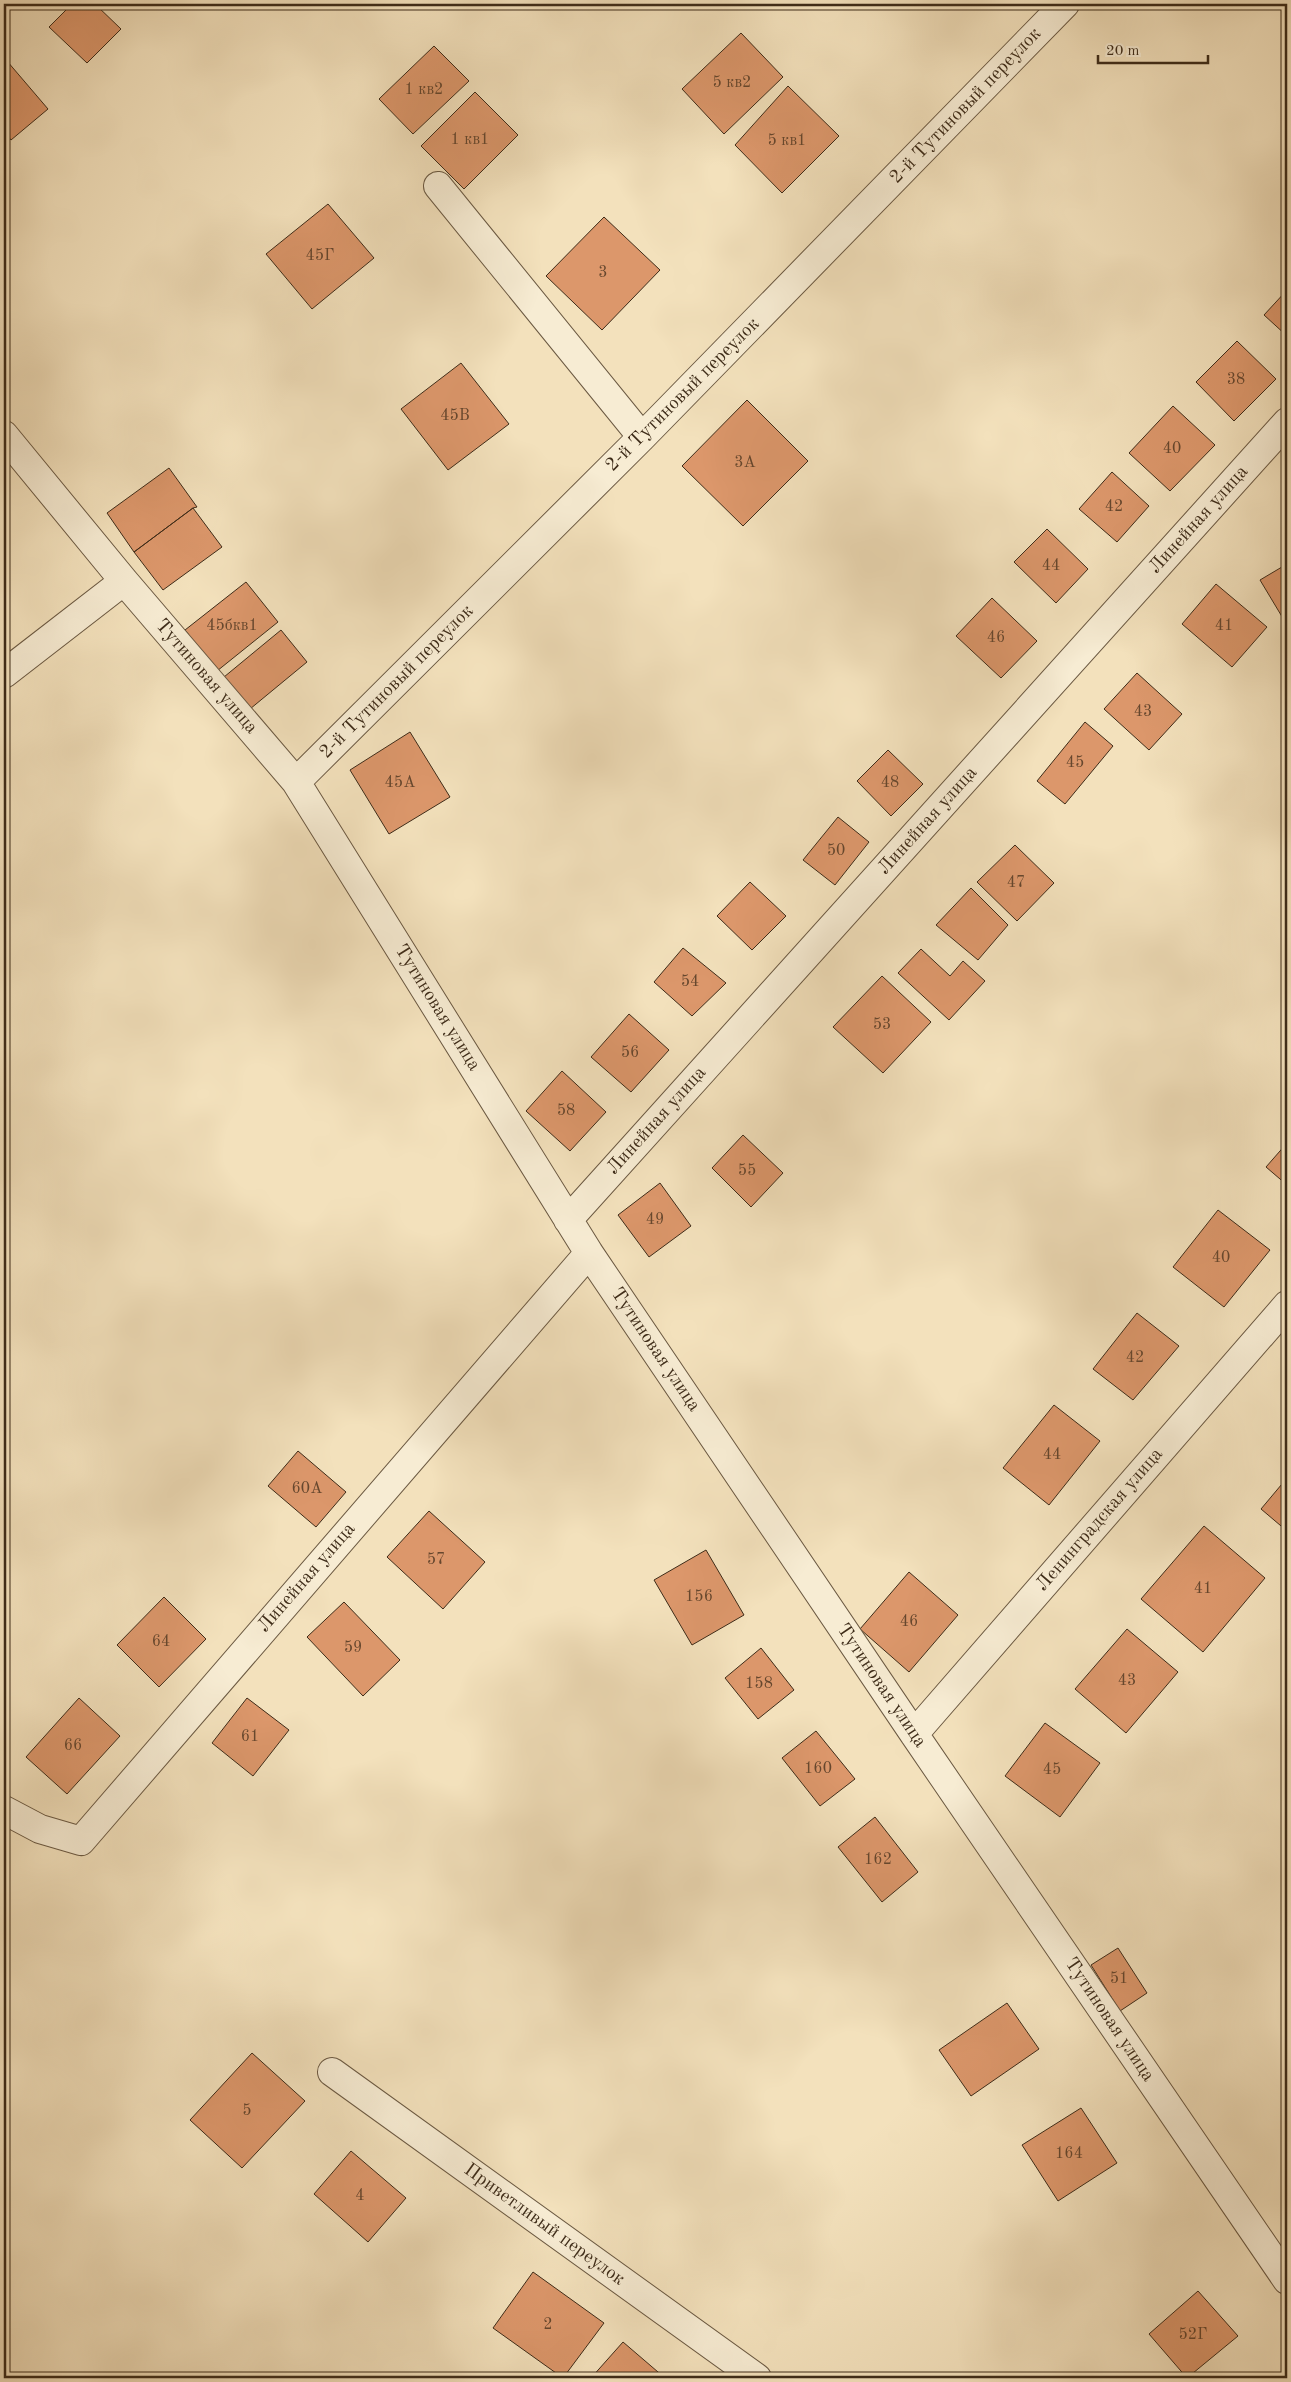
<svg xmlns="http://www.w3.org/2000/svg" width="1291" height="2382" viewBox="0 0 1291 2382" font-family="'Old Standard TT',serif">
	<rect width="100%" height="100%" fill="#f3e1bc"/>
	<filter id="stains"><feTurbulence type="fractalNoise" baseFrequency=".004" numOctaves="4"/><feColorMatrix values="0 0 0 0 .2 0 0 0 0 .09 0 0 0 0 .02 0 0 0 .5 -.17"/></filter>
	<radialGradient id="worn" r=".72"><stop offset=".6" stop-color="#630" stop-opacity="0"/><stop offset="1" stop-color="#630" stop-opacity=".3"/></radialGradient>
	<path fill="#dc976b" stroke="#3e2c19" d="M72 4H95L121 29 87 63 49 27Z
		M741 33 783 77 724 134 682 89Z
		M434 46 469 81 413 134 379 99Z
		M7 61 48 109 11 140 4 131V64Z
		M788 86 839 136 782 193 735 145Z
		M475 92 518 135 464 189 421 146Z
		M328 204 374 258 312 309 266 254Z
		M604 217 660 270 602 330 546 276Z
		M1287 290V336L1264 315Z
		M1237 341 1276 379 1234 421 1196 382Z
		M461 363 509 424 448 470 401 409Z
		M747 400 808 461 743 526 682 466Z
		M1173 406 1215 445 1170 491 1129 453Z
		M169 468 197 507 193 508 134 552 107 513Z
		M1112 472 1149 506 1117 542 1079 509Z
		M193 508 222 547 163 590 134 552Z
		M1047 529 1088 569 1056 603 1014 562Z
		M1287 564V625L1260 580Z
		M246 582 278 622 217 671 185 630Z
		M1216 584 1267 627 1232 667 1182 624Z
		M992 598 1037 641 1001 678 956 636Z
		M281 630 307 662 250 709 224 677Z
		M1137 673 1182 714 1149 750 1104 709Z
		M1085 722 1113 746 1065 804 1037 781Z
		M410 732 450 797 389 834 350 770Z
		M888 750 923 784 891 816 857 781Z
		M838 817 869 842 835 885 803 860Z
		M1015 845 1054 883 1017 921 977 882Z
		M750 882 786 916 752 950 717 916Z
		M971 888 1008 925 978 960 936 925Z
		M683 948 726 983 692 1016 654 982Z
		M921 949 950 976 963 961 985 981 949 1020 898 973Z
		M882 976 931 1022 883 1073 833 1027Z
		M629 1014 669 1050 631 1092 591 1057Z
		M562 1071 606 1112 570 1151 526 1111Z
		M743 1135 783 1173 751 1207 712 1168Z
		M1287 1143V1185L1266 1167Z
		M660 1183 691 1226 649 1257 618 1215Z
		M1218 1210 1270 1250 1224 1307 1173 1267Z
		M1137 1313 1179 1346 1133 1400 1093 1369Z
		M1054 1405 1100 1441 1049 1505 1003 1468Z
		M298 1451 346 1492 316 1527 268 1486Z
		M1287 1478V1531L1261 1509Z
		M429 1511 485 1562 443 1609 387 1557Z
		M1204 1526 1265 1578 1203 1652 1141 1599Z
		M706 1550 744 1615 692 1645 654 1580Z
		M909 1572 958 1615 909 1672 860 1629Z
		M164 1597 206 1639 159 1687 117 1645Z
		M344 1602 400 1660 363 1696 307 1637Z
		M1127 1629 1178 1672 1126 1733 1075 1689Z
		M761 1648 794 1690 758 1719 725 1678Z
		M79 1698 120 1736 67 1794 26 1757Z
		M247 1698 289 1730 253 1776 212 1743Z
		M1045 1723 1100 1763 1060 1817 1005 1776Z
		M816 1731 855 1779 820 1806 782 1758Z
		M875 1817 918 1872 882 1902 838 1847Z
		M1118 1948 1147 1993 1120 2011 1091 1965Z
		M1007 2003 1039 2049 971 2096 939 2050Z
		M252 2053 305 2101 242 2168 190 2120Z
		M1081 2108 1117 2163 1058 2201 1022 2145Z
		M351 2151 406 2198 368 2242 314 2194Z
		M533 2272 604 2323 563 2378 493 2328Z
		M1198 2291 1238 2336 1187 2378 1149 2334Z
		M623 2342 665 2378H591Z"/>
	<g fill="none" stroke-linecap="round" stroke-linejoin="round">
		<g stroke="#6b5942" stroke-width="30">
			<path id="minor" d="M438 186 642 437
				M4 435 124 581 296 782 589 1253 914 1734 1287 2280
				M4 674 124 581
				M296 782 642 437 1065 4
				M568 1220 1287 422
				M914 1734 1287 1305
				M4 1810 40 1829 81 1841 589 1253
				M332 2072 757 2378"/>
		</g>
		<use href="#minor" stroke="#f7ecd3" stroke-width="28"/>
	</g>
	<g text-anchor="middle" dominant-baseline="central" stroke-width="5" stroke-linejoin="round" paint-order="stroke">
		<g font-size="16" fill="#66472e">
			<text x="732" y="83">5 кв2</text>
			<text x="424" y="90">1 кв2</text>
			<text x="470" y="140">1 кв1</text>
			<text x="787" y="141">5 кв1</text>
			<text x="320" y="256">45Г</text>
			<text x="603" y="273">3</text>
			<text x="1236" y="380">38</text>
			<text x="455" y="416">45В</text>
			<text x="1172" y="449">40</text>
			<text x="745" y="463">3А</text>
			<text x="1114" y="507">42</text>
			<text x="1051" y="566">44</text>
			<text x="232" y="626">45бкв1</text>
			<text x="1224" y="626">41</text>
			<text x="996" y="638">46</text>
			<text x="1143" y="712">43</text>
			<text x="1075" y="763">45</text>
			<text x="400" y="783">45А</text>
			<text x="890" y="783">48</text>
			<text x="836" y="851">50</text>
			<text x="1016" y="883">47</text>
			<text x="690" y="982">54</text>
			<text x="882" y="1025">53</text>
			<text x="630" y="1053">56</text>
			<text x="566" y="1111">58</text>
			<text x="747" y="1171">55</text>
			<text x="655" y="1220">49</text>
			<text x="1221" y="1258">40</text>
			<text x="1135" y="1358">42</text>
			<text x="1052" y="1455">44</text>
			<text x="307" y="1489">60А</text>
			<text x="436" y="1560">57</text>
			<text x="1203" y="1589">41</text>
			<text x="699" y="1597">156</text>
			<text x="909" y="1622">46</text>
			<text x="161" y="1642">64</text>
			<text x="353" y="1648">59</text>
			<text x="1127" y="1681">43</text>
			<text x="759" y="1684">158</text>
			<text x="250" y="1737">61</text>
			<text x="73" y="1746">66</text>
			<text x="818" y="1769">160</text>
			<text x="1052" y="1770">45</text>
			<text x="878" y="1860">162</text>
			<text x="1119" y="1979">51</text>
			<text x="247" y="2111">5</text>
			<text x="1069" y="2154">164</text>
			<text x="360" y="2196">4</text>
			<text x="548" y="2325">2</text>
			<text x="1193" y="2335">52Г</text>
		</g>
		<g font-size="19" fill="#3e2c19" stroke="#f7ecd3">
			<text transform="translate(966 106) rotate(-46)">2-й Тутиновый переулок</text>
			<text transform="translate(683 395) rotate(-45)">2-й Тутиновый переулок</text>
			<text transform="translate(1199 520) rotate(-48)">Линейная улица</text>
			<text transform="translate(206 677) rotate(49)">Тутиновая улица</text>
			<text transform="translate(397 682) rotate(-45)">2-й Тутиновый переулок</text>
			<text transform="translate(928 821) rotate(-48)">Линейная улица</text>
			<text transform="translate(437 1008) rotate(58)">Тутиновая улица</text>
			<text transform="translate(657 1121) rotate(-48)">Линейная улица</text>
			<text transform="translate(655 1350) rotate(56)">Тутиновая улица</text>
			<text transform="translate(1100 1520) rotate(-49)">Ленинградская улица</text>
			<text transform="translate(307 1578) rotate(-49)">Линейная улица</text>
			<text transform="translate(881 1686) rotate(56)">Тутиновая улица</text>
			<text transform="translate(1109 2020) rotate(56)">Тутиновая улица</text>
			<text transform="translate(544 2225) rotate(36)">Приветливый переулок</text>
		</g>
	</g>
	<rect width="1291" height="2382" fill="none" stroke="#f3e1bc" stroke-width="20"/>
	<rect x="5" y="5" width="1281" height="2372" fill="none" stroke="#3e2c19" stroke-width="2.5"/>
	<rect x="10" y="10" width="1271" height="2362" fill="none" stroke="#3e2c19"/>
	<path d="M1098 55v8h110v-8" fill="none" stroke="#3e2c19" stroke-width="2.5"/>
	<text x="1106" y="55" font-size="15" fill="#3e2c19" stroke="#f7ecd3" stroke-width="4" paint-order="stroke">20 m</text>
	<rect width="100%" height="100%" filter="url(#stains)"/>
	<rect width="100%" height="100%" fill="url(#worn)"/>
</svg>
